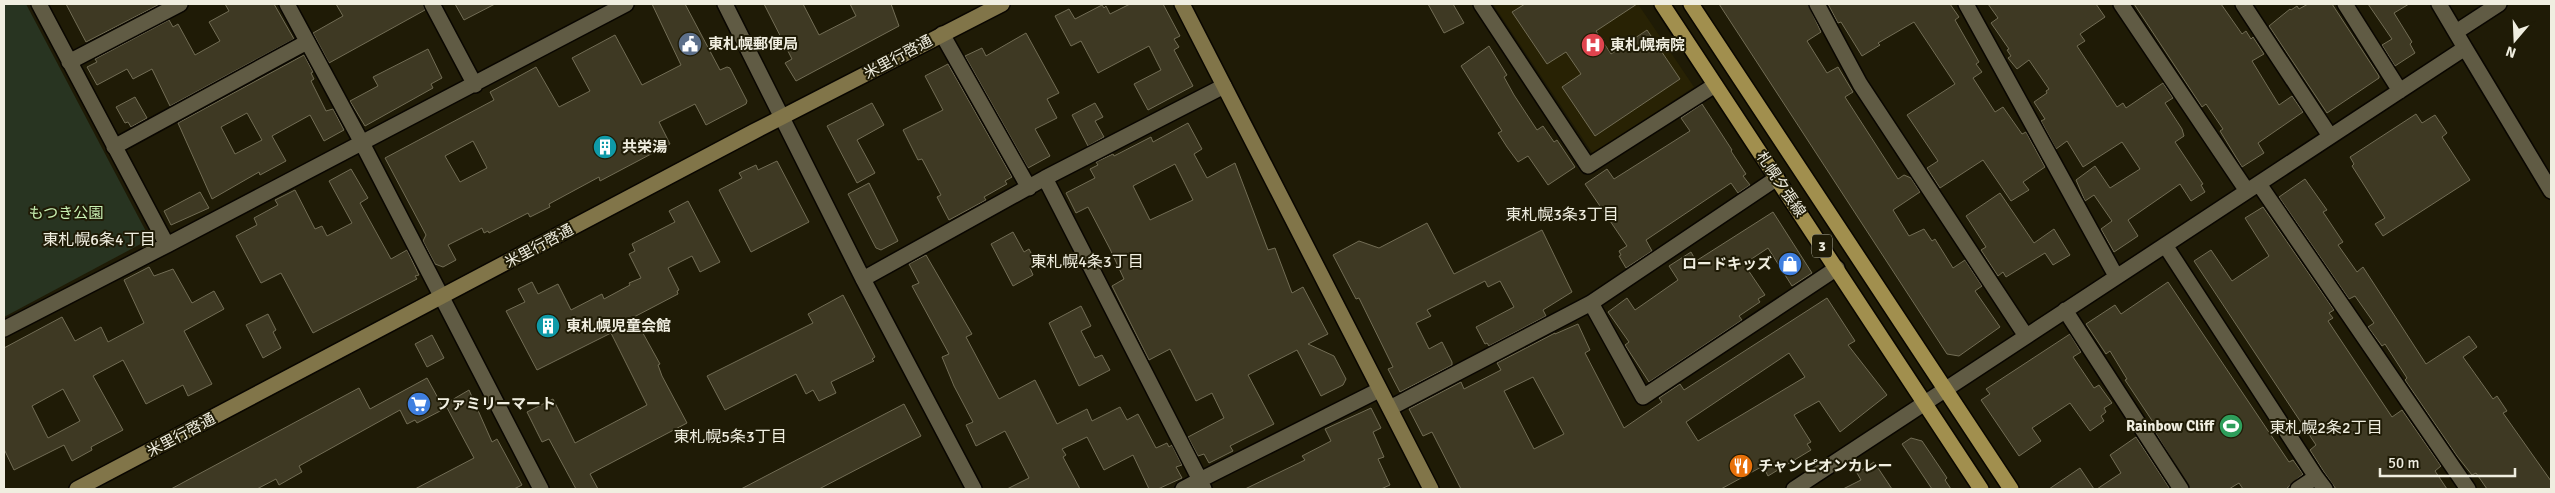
<svg xmlns="http://www.w3.org/2000/svg" width="2555" height="493" viewBox="0 0 2555 493" font-family="Signika,'Noto Sans JP',sans-serif">
	<rect width="100%" height="100%" fill="#1f1b06"/>
	<path fill="#282204" d="M1493 4H1638L1694 87 1593 154Z"/>
	<path fill="#283421" d="M4 4H26L150 239 4 317Z"/>
	<path fill="#3e3923" stroke="#726d55" fill-rule="evenodd" d="M66 4H160L86 42Z
		M225 4H274L294 39 170 106 152 69 133 79 127 69 97 85 87 67 97 62 95 59 169 20 173 27 178 24 195 55 220 41 209 22 229 11Z
		M336 4H423L425 10 329 63 313 33 343 16Z
		M455 4H495L464 20Z
		M652 4H685L720 70 727 67 730 68 747 101 746 104 706 125 695 104 659 122 670 144 600 181 599 177 549 204 550 207 530 217 528 213 489 233 488 231 484 233 482 228 448 245 456 260 443 267 435 264 423 241 426 235 385 158 494 100 490 92 536 67 559 107 590 91 572 58 615 35 642 85 681 65ZM473 141 487 168 460 182 445 156Z
		M764 4H803L819 35 856 16 850 4H891L899 26 796 81 785 63 792 59Z
		M1130 4H1163L1180 36 1174 39 1179 47 1174 50 1193 86 1148 110 1134 84 1161 70 1149 46 1098 73 1081 41 1071 46 1055 16 1069 9 1075 19 1102 5 1104 8 1106 6 1110 14Z
		M1428 4H1453L1464 23 1444 33Z
		M1525 4H1637L1596 31 1611 54 1647 30 1680 79 1595 136 1562 87 1581 74 1566 52 1547 64 1512 12Z
		M1719 4H1808L1821 32 1807 41 1827 73 1838 67 1853 92 1845 97 1898 179 1904 175 1911 178 1920 192 1893 210 1909 236 1924 229 1932 241 1935 239 1953 268 1965 260 1982 286 1975 291 2000 327 1959 356 1947 354Z
		M1828 4H1950L1959 17 1955 20 1979 62 1976 64 1982 72 1973 78 1995 112 2003 107 2022 134 2026 132 2045 167 2023 182 2029 190 2011 201 1983 160 1940 188 1927 168 1938 161 1907 115 1955 84 1914 22 1878 43 1880 45 1862 56 1841 22 1838 23Z
		M1988 4H2096L2105 17 2080 34 2085 41 2077 46 2117 107 2123 103 2126 108 2163 83 2173 98 2165 103 2182 129 2184 136 2175 142 2203 184 2201 185 2205 192 2191 201 2180 184 2128 220 2138 236 2114 252 2101 229 2112 221 2094 195 2085 201 2076 180 2095 166 2110 188 2140 169 2122 142 2083 167 2067 141 2056 149 2041 121 2045 119 2034 102 2047 93 2046 91 2049 89 2029 60 2017 69 2008 58 2011 56 2007 50 2009 49 1991 23 1998 18Z
		M2134 4H2221L2242 34 2246 31 2251 39 2253 37 2264 54 2252 61 2279 105 2292 96 2303 112 2258 143 2264 153 2242 167 2220 131 2223 129 2206 104 2202 107Z
		M2308 4H2332L2379 76V78L2327 113 2269 26 2290 9 2291 10 2297 6 2299 9Z
		M2368 4H2409L2394 13 2412 42 2410 44 2415 53 2395 66 2382 45 2392 39Z
		M1026 33 1059 93 1047 99 1057 118 1035 129 1050 156 1028 168 965 56 982 48 986 56Z
		M1489 46 1507 75 1504 77 1514 95 1537 130 1543 126 1554 142 1557 140 1575 167 1548 185 1528 156 1518 162 1507 147 1498 133 1502 131 1461 66Z
		M428 49 442 78 431 84 433 88 365 126 350 101 378 86 373 77Z
		M304 55 313 72 311 73 314 79 311 81 326 111 333 109 344 130 324 141 310 115 272 136 286 161 260 175 259 172 212 199 178 123ZM247 113 262 140 235 154 221 127Z
		M948 64 1012 177 1005 181 1007 184 984 197 986 200 949 220 937 197 941 195 922 159 918 160 903 130 943 110 925 76Z
		M135 97 147 118 131 127 128 122 125 123 116 107Z
		M872 103 884 125 857 140 875 173 857 183 827 126Z
		M1095 103 1103 117 1095 121 1104 137 1088 146 1072 115Z
		M1702 104 1732 150 1731 151 1746 174 1743 176 1750 185 1738 193 1731 183 1646 240 1652 251 1626 268 1619 256 1621 255 1619 251 1627 246 1585 184 1607 169 1614 179 1690 131 1681 118Z
		M2416 114 2422 123 2435 115 2447 133 2442 137 2470 180 2383 236 2375 224 2385 218 2352 166 2354 164 2350 157Z
		M1188 123 1202 149 1194 154 1207 178 1235 163 1268 250 1275 248 1292 293 1303 287 1328 334 1308 344 1334 356 1346 379 1343 385 1321 396 1297 350 1248 375 1274 424 1230 446 1233 451 1209 463 1204 454 1198 456 1188 437 1224 418 1212 393 1196 401 1170 349 1149 360 1112 286 1124 279 1110 249 1088 207 1076 213 1066 193 1095 178 1090 169 1098 165 1096 162 1113 154 1114 156 1151 137 1153 142ZM1175 164 1193 200 1150 220 1133 186Z
		M777 161 809 222 751 252 719 190 742 178 739 173 756 165 758 170Z
		M351 169 368 198 360 203 391 259 407 250 419 275 415 276 417 279 313 333 281 273 261 283 236 236 257 225 254 218 278 205 275 200 295 190 315 229 322 226 327 236 352 223 329 181Z
		M2305 179 2327 210 2323 212 2343 242 2338 245 2357 272 2363 267 2426 364 2469 336 2477 347 2463 357 2493 399 2497 396 2507 411 2503 413 2551 481V489H2487L2476 473 2472 475 2457 456 2405 380 2407 378 2385 344 2382 346 2368 327 2374 323 2355 296 2349 299 2279 197Z
		M869 183 898 241 881 250 876 248 848 194Z
		M200 192 209 208 171 225 164 211Z
		M2000 193 2034 243 2054 229 2070 255 2053 265 2045 253 2006 277 2003 272 1998 276 1981 250 1986 247 1966 216Z
		M688 201 720 262 700 272 692 256 668 268 679 290 677 291 678 294 634 317 660 364 658 365 662 376 687 423 590 474 598 489H576L549 439 542 442 527 412 553 399 575 443 647 405 611 333 537 370 506 311 525 302 518 289 532 282 538 294 558 284 571 310 602 294 604 299 630 285 629 283 641 278 629 254 635 251 632 244 675 222 669 211Z
		M2263 207 2334 310 2329 313 2333 318 2328 321 2392 417 2402 410 2441 466 2435 471 2447 489H2336L2324 472 2310 450 2316 445 2194 261 2211 250 2232 281 2269 256 2245 218Z
		M1773 212 1812 273 1792 286 1768 248 1744 264 1765 295 1758 299 1760 302 1739 316 1742 320 1649 382 1625 345 1629 342 1608 312 1627 298 1635 310 1678 280 1669 266 1691 252 1696 261Z
		M1427 223 1454 274 1542 230 1572 292 1543 310 1546 316 1489 346 1487 343 1485 344 1476 327 1514 307 1500 281 1488 287 1485 281 1427 310 1431 316 1416 323 1429 349 1442 342 1452 362V365L1400 392 1388 369 1393 367 1359 298 1356 299 1333 255 1359 241 1379 248Z
		M1013 232 1024 252 1029 249 1037 265 1030 268 1033 275 1013 286 991 244Z
		M926 255 972 334 966 337 999 399 1035 380 1057 424 1087 409 1092 421 1120 407 1127 420 1138 414 1156 448 1167 443 1169 447 1172 445 1182 465 1176 467 1182 478 1158 489H1149L1133 455 1104 470 1087 437 1062 449 1066 455 1063 457 1080 489H1007L1029 478 1005 431 976 446 966 425 973 422 954 386 942 357 949 354 912 286 919 283 909 264Z
		M149 267 154 276 173 269 192 303 214 291 224 309 184 331 212 384 188 396 183 385 146 404 123 360 93 376 123 430 91 447 92 450 72 461 64 445 14 470 4 449V348L62 317 75 341 101 327 108 342 144 323 124 280ZM63 389 80 421 48 438 32 406Z
		M2168 282 2289 462 2293 460 2303 474 2286 489H2243L2239 483 2229 489H2190L2152 427 2155 425 2125 380 2127 379 2110 351 2106 354 2086 324 2115 305 2121 314Z
		M843 295 875 357 872 359 874 361 831 382 836 393 819 401 813 390 806 394 796 374 725 410 707 376 813 323 808 314Z
		M1827 298 1855 341 1848 345 1887 395 1840 432 1819 401 1794 415 1811 442 1807 444 1811 450 1768 476 1763 466 1721 489H1461L1432 432 1423 436 1409 409 1461 382 1464 389 1501 370 1497 363 1555 333V334L1578 324 1590 350 1585 353 1624 428 1662 402 1659 398 1680 384 1684 390ZM1789 353 1805 377 1698 441 1686 422ZM1533 377 1564 434 1534 449 1504 391Z
		M1081 306 1091 326 1081 331 1095 358 1102 355 1110 370 1079 386 1049 323Z
		M268 314 276 330 273 332 281 348 263 358 246 325Z
		M2070 334 2081 352 2073 357 2094 388 2099 385 2112 403 2104 408 2106 412 2101 416 2104 421 2090 431 2070 403 2032 428 2041 441 2019 456 1981 400 1990 394 1986 389Z
		M432 335 444 358 427 367 415 344Z
		M427 378 444 409 417 423 415 420 407 424 400 410 299 466 302 472 279 485 276 479 257 489H171L359 388 370 409Z
		M469 390 492 442 497 439 522 485 514 489H415L474 458 445 404Z
		M904 404 921 436 819 489H741Z
		M1371 408 1381 428 1373 432 1384 457 1378 459 1390 485 1381 489H1245L1305 460 1302 456 1331 441 1325 429Z
		M2136 437 2170 489H2097L2121 473 2110 455Z
		M1911 438 1922 441 1947 478 1945 480 1951 489H1932L1902 444Z
		M1874 462 1892 489H1843L1861 480 1857 473Z
		M2080 468 2094 489H2049Z"/>
	<g fill="none" stroke-linecap="round" stroke-linejoin="round">
		<g stroke="#090600" stroke-width="18">
			<path id="street" d="M287 4 362 143 541 489
				M432 4 475 85
				M725 4 863 279 974 489
				M1481 4 1588 166 1715 85
				M1817 4 1860 84 2026 336
				M1966 4 2116 276
				M2121 4 2247 191
				M2243 4 2330 136
				M2345 4 2400 91
				M2439 4 2465 48
				M2456 32 2499 4
				M942 34 1029 188
				M69 62 180 4
				M114 147 307 42
				M1045 178 1200 480 1379 390
				M2259 184 2468 489
				M167 245 626 4
				M2165 245 2316 477
				M863 279 1045 178 1224 86
				M1591 303 1643 397 1837 268
				M2065 310 2181 489
				M4 329 167 245 39 4
				M1390 408 1591 303 1777 178
				M1183 489 1200 480 1204 489
				M1794 489 2465 48 2551 191
				M2298 489 2316 477 2325 489"/>
		</g>
		<g stroke="#090600" stroke-width="18">
			<path id="secondary" d="M1182 4 1431 489
				M77 489 753 132 1002 4"/>
		</g>
		<g stroke="#090600" stroke-width="18">
			<path id="primary" d="M1662 4 1981 489
				M1691 4 2011 489"/>
		</g>
		<use href="#street" stroke="#605b44" stroke-width="15"/>
		<use href="#secondary" stroke="#817549" stroke-width="15"/>
		<use href="#primary" stroke="#a18f4e" stroke-width="15"/>
	</g>
	<defs>
		<g id="civic-disc" transform="scale(1.25)"><circle r="9.5" fill="#5c6f8a" stroke="#1f1b06"/><path d="M-.6-6.5H3V-4.5H.6V-3L4-1V1h2V6H-6V1h2V-1L-.6-3ZM-1.2 2.5V6h2.4V2.5Z" fill="#fff"/></g>
		<g id="hospital-disc" transform="scale(1.25)"><circle r="9.5" fill="#e0444e" stroke="#1f1b06"/><path d="M-5-5h3v3.5h4V-5h3V5h-3V1.5h-4V5h-3Z" fill="#fff"/></g>
		<g id="building-disc" transform="scale(1.25)"><circle r="9.5" fill="#0f9aa8" stroke="#1f1b06"/><path d="M-4-6H4V6H1V3H-1V6H-4ZM-2.5-4.3h1.7v1.8h-1.7ZM.8-4.3h1.7v1.8H.8ZM-2.5-1h1.7V.8h-1.7ZM.8-1h1.7V.8H.8Z" fill="#fff"/></g>
		<g id="shop-disc" transform="scale(1.25)"><circle r="9.5" fill="#3f7fe0" stroke="#1f1b06"/><path d="M-5-2.5h2.3a2.7 3.5 0 0 1 5.4 0H5L5.5 6h-11ZM-1.5-2.5h3a1.5 2.3 0 0 0-3 0Z" fill="#fff"/></g>
		<g id="supermarket-disc" transform="scale(1.25)"><circle r="9.5" fill="#3f7fe0" stroke="#1f1b06"/><path d="M-6-5.5h2.5l.6 2H6L4.5 2H-2.5L-4.4-4H-6ZM-1.5 3.2a1.3 1.3 0 1 0 .1 0ZM3 3.2a1.3 1.3 0 1 0 .1 0Z" fill="#fff"/></g>
		<g id="stadium-disc" transform="scale(1.25)"><circle r="9.5" fill="#2e9e5b" stroke="#1f1b06"/><path d="M0-5a6.5 5 0 1 0 0 10a6.5 5 0 1 0 0-10ZM-3.5-1.8h7v3.6h-7Z" fill="#fff"/></g>
		<g id="restaurant-disc" transform="scale(1.25)"><circle r="9.5" fill="#e8710a" stroke="#1f1b06"/><path d="M-5-6h1v4h1v-4h1v4h1v-4h1v5L-1.5 .5V6h-2V.5L-5-1ZM5-6V6H3V1.5H1.5Q1.5-4 5-6Z" fill="#fff"/></g>
	</defs>
	<g fill-rule="evenodd">
		<use href="#civic-disc" x="690" y="44"/>
		<use href="#hospital-disc" x="1593" y="45"/>
		<use href="#building-disc" x="605" y="147"/>
		<use href="#shop-disc" x="1790" y="264"/>
		<use href="#building-disc" x="548" y="326"/>
		<use href="#supermarket-disc" x="419" y="404"/>
		<use href="#stadium-disc" x="2231" y="426"/>
		<use href="#restaurant-disc" x="1741" y="466"/>
	</g>
	<g text-anchor="middle" dominant-baseline="central" stroke-width="4" stroke-linejoin="round" paint-order="stroke">
		<rect fill="#1f1b06" stroke="#b1af9f" stroke-width="1" x="1812" y="234.5" width="20" height="23" rx="4"/>
		<g font-size="14" font-weight="bold" fill="#f0eee0">
			<text x="1822" y="246">3</text>
		</g>
		<g font-size="15" font-weight="bold" fill="#f0eee0" stroke="#1f1b06" text-anchor="start">
			<text x="708" y="44">東札幌郵便局</text>
			<text x="1610" y="45">東札幌病院</text>
			<text x="622" y="147">共栄湯</text>
			<text x="1772" y="264" text-anchor="end">ロードキッズ</text>
			<text x="566" y="326">東札幌児童会館</text>
			<text x="436" y="404">ファミリーマート</text>
			<text x="2214" y="426" text-anchor="end">Rainbow Cliff</text>
			<text x="1758" y="466">チャンピオンカレー</text>
		</g>
		<g font-size="15" fill="#f0eee0" stroke="#1f1b06">
			<text transform="translate(898 57) rotate(-28)">米里行啓通</text>
			<text transform="translate(1781 184) rotate(56)">札幌夕張線</text>
			<text transform="translate(539 246) rotate(-28)">米里行啓通</text>
			<text transform="translate(181 435) rotate(-28)">米里行啓通</text>
		</g>
		<g font-size="15" fill="#c9f1b3" stroke="#1f1b06">
			<text x="66" y="213">もつき公園</text>
		</g>
		<g font-size="16" fill="#f0eee0" stroke="#1f1b06">
			<text x="1562" y="215">東札幌3条3丁目</text>
			<text x="99" y="240">東札幌6条4丁目</text>
			<text x="1087" y="262">東札幌4条3丁目</text>
			<text x="2326" y="428">東札幌2条2丁目</text>
			<text x="730" y="437">東札幌5条3丁目</text>
		</g>
	</g>
	<rect width="2555" height="493" fill="none" stroke="#f0eee0" stroke-width="10"/>
	<g transform="translate(2515 40) rotate(199)" stroke="#1f1b06" stroke-width="4" paint-order="stroke">
	<path d="M0-4L9 19L0 12L-9 19Z" fill="#f0eee0"/>
	<text y="-8" font-size="14" font-weight="bold" text-anchor="middle" fill="#f0eee0">N</text>
	</g>
	<path d="M2380 468v8h135v-8" fill="none" stroke="#f0eee0" stroke-width="2.5"/>
	<text x="2388" y="468" font-size="15" fill="#f0eee0" stroke="#1f1b06" stroke-width="4" paint-order="stroke">50 m</text>
</svg>
